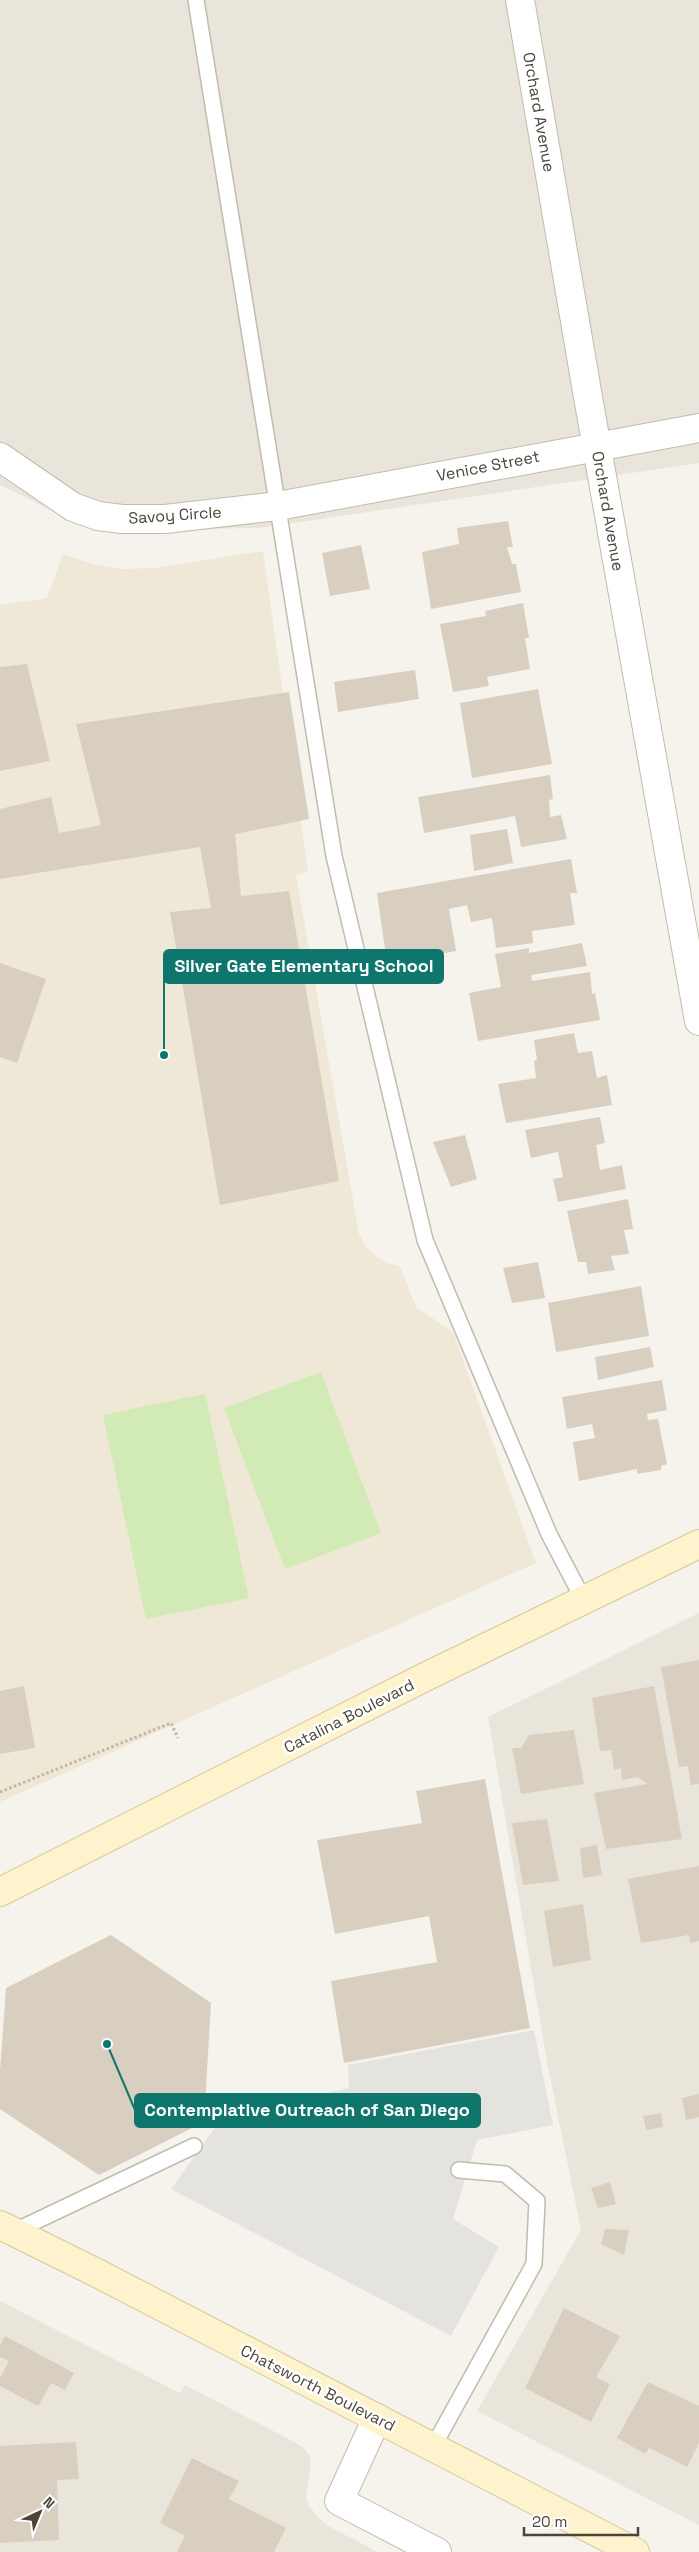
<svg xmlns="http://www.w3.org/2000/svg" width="699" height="2552" viewBox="0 0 699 2552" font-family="'Space Grotesk',sans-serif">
	<rect width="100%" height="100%" fill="#f6f3ec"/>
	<path fill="#eae5da" d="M0 0H699V463L260 528 94 531 0 485Z
		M699 1613V2525L477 2411 581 2230 547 2062 488 1717Z
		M0 2301 180 2393 185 2385 296 2443 305 2449 310 2457 311 2465 306 2495 308 2504 316 2515 328 2526 378 2552H0Z"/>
	<path fill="#efe8d6" d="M263 551 308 872 296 875 359 1234 366 1247 377 1257 387 1263 400 1266 416 1307 453 1332 536 1563 0 1802V605L47 598 63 554 92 564 121 569 156 568Z"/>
	<path fill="#d2eab5" d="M321 1372 381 1533 285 1569 224 1408Z
		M205 1394 249 1598 146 1619 103 1415Z"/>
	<path fill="#e5e3e0" d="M534 2030 553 2125 477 2140 453 2219 499 2247 451 2336 171 2189 224 2115 349 2088 348 2065Z"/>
	<path fill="#d8cfc1" d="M508 521 513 547H507L512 564H516L521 592 431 609 422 552 459 544 457 528Z
		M361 545 370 589 330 596 322 553Z
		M523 603 529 638H525L530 669 487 677 489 686 453 692 440 624 486 616 485 611Z
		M27 664 50 761 0 771V667Z
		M415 670 419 699 338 712 334 682Z
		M538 689 552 764 472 778 460 703Z
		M289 692 309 819 235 834 241 896 289 891 339 1181 220 1205 170 912 211 908 200 847 0 879V809L51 797 59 833 101 825 76 724Z
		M550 775 553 799 549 800 550 817 561 815 567 839 521 847 515 816 424 833 418 797Z
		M507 829 513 863 474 871 470 835Z
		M571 859 577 893H570L575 925 532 931 533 943 496 948 492 918 471 922 467 905 449 909 456 951 387 963 377 893Z
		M582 943 587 966 531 975 532 981 590 972 592 994 595 993 600 1020 478 1041 469 993 501 987 495 954 529 948V953Z
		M0 963 46 979 17 1063 0 1057Z
		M574 1033 578 1053 592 1051 597 1078 607 1075 612 1105 506 1123 498 1084 536 1078 534 1061 537 1060 534 1040Z
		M600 1117 605 1143 596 1145 600 1170 622 1165 626 1189 558 1202 553 1179 563 1177 558 1152 531 1158 525 1130Z
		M465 1135 477 1179 451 1187 433 1142Z
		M628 1199 633 1229 624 1230 629 1254 611 1256 615 1270 588 1274 586 1262H578L567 1211Z
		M538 1262 545 1298 512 1303 503 1268Z
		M641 1286 649 1336 556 1352 548 1303Z
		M650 1347 654 1367 598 1380 595 1357Z
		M662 1380 667 1410 647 1414 648 1420 658 1419 667 1464 661 1466V1470L637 1474V1469L579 1481 573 1442 595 1438 592 1424 567 1429 562 1397Z
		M699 1660V1784L691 1785 688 1766 679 1767 661 1667Z
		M24 1686 35 1748 0 1754V1691Z
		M654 1686 682 1839 606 1849 594 1793 647 1784 638 1777 622 1780 621 1768 614 1770 611 1750 600 1751 592 1698Z
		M574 1730 584 1784 521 1794 512 1748H521L529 1735Z
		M485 1779 530 2028 344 2063 331 1981 437 1962 429 1916 335 1934 317 1840 422 1823 416 1791Z
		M547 1819 559 1881 523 1885 512 1823Z
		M597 1845 602 1875 583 1878 580 1848Z
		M699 1866V1941L690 1943 689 1935 641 1943 628 1879Z
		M583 1904 591 1960 553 1967 544 1911Z
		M111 1935 211 2003 204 2122 99 2175 0 2109V2071L6 1988Z
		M699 2094V2117L686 2120 682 2098Z
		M661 2113 663 2127 646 2130 643 2116Z
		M610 2182 616 2204 598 2208 591 2188Z
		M605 2229 629 2230 624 2255 601 2244Z
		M564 2308 620 2336 596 2377 610 2384 591 2422 525 2388Z
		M5 2336 74 2373 65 2390 51 2383 38 2406 0 2386V2378L9 2361 0 2357V2345Z
		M648 2382 699 2406V2443L687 2467 649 2448 645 2454 617 2438Z
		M76 2442 79 2479 57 2480 59 2540 0 2543V2446Z
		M192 2458 239 2481 229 2499 286 2528 274 2552H177L185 2536 160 2523Z"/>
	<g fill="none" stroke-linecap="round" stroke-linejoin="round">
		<g stroke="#c2bbae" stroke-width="18">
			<path id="service" d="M196 0 334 856 425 1240 549 1534 583 1599
				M13 2232 194 2146
				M433 2447 534 2264 537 2201 505 2174 459 2170"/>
		</g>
		<g stroke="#c2bbae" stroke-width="30">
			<path id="minor" d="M0 457 73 507 98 516 122 519H165L278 506 699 428
				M377 2418 339 2501 437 2552"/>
		</g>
		<g stroke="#c2bbae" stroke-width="30">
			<path id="tertiary" d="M520 0 589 403 699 1021"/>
		</g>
		<g stroke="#d6c79b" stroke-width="30">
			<path id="secondary" d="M0 1892 425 1677 699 1544
				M0 2225 97 2273 635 2552"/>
		</g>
		<path stroke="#c4b79f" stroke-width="3" stroke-dasharray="2.5 2.5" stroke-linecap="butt" d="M0 1792 171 1723 178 1738"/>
		<use href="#service" stroke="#fff" stroke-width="15"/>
		<use href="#minor" stroke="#fff" stroke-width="28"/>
		<use href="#tertiary" stroke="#fff" stroke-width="28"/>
		<use href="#secondary" stroke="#fff3cd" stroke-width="28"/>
	</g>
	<g text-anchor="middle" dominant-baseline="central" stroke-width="5" stroke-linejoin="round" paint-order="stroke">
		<g font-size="16" fill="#4b4439" stroke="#fff">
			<text transform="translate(539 112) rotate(80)">Orchard Avenue</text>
			<text transform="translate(488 466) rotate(-11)">Venice Street</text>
			<text transform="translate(608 511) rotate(80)">Orchard Avenue</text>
			<text transform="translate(175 515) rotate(-4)">Savoy Circle</text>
			<text transform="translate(349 1716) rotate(-27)">Catalina Boulevard</text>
			<text transform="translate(318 2388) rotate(27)">Chatsworth Boulevard</text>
		</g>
	</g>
	<path fill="none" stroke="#0f766e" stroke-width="2" d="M164 1055L164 966M107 2044L135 2110"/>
	<g fill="#0f766e" stroke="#fff" stroke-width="2">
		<circle cx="164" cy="1055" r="5"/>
		<circle cx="107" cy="2044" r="5"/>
	</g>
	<g fill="#0f766e" stroke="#0f766e" stroke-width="2">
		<rect x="164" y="950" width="279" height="33" rx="5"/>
		<rect x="135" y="2094" width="345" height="33" rx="5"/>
	</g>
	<g font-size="18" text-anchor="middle" font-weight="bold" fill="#fff">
		<text x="304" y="972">Silver Gate Elementary School</text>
		<text x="307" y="2116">Contemplative Outreach of San Diego</text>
	</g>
	<g transform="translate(40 2512) rotate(44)" stroke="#ffffff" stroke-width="4" paint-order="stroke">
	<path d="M0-4L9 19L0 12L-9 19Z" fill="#4b4439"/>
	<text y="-8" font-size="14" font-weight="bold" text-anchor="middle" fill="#4b4439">N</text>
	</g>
	<path d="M524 2527v8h114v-8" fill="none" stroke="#4b4439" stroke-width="2.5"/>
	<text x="532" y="2527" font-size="15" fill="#4b4439" stroke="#ffffff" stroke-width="4" paint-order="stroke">20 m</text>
</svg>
